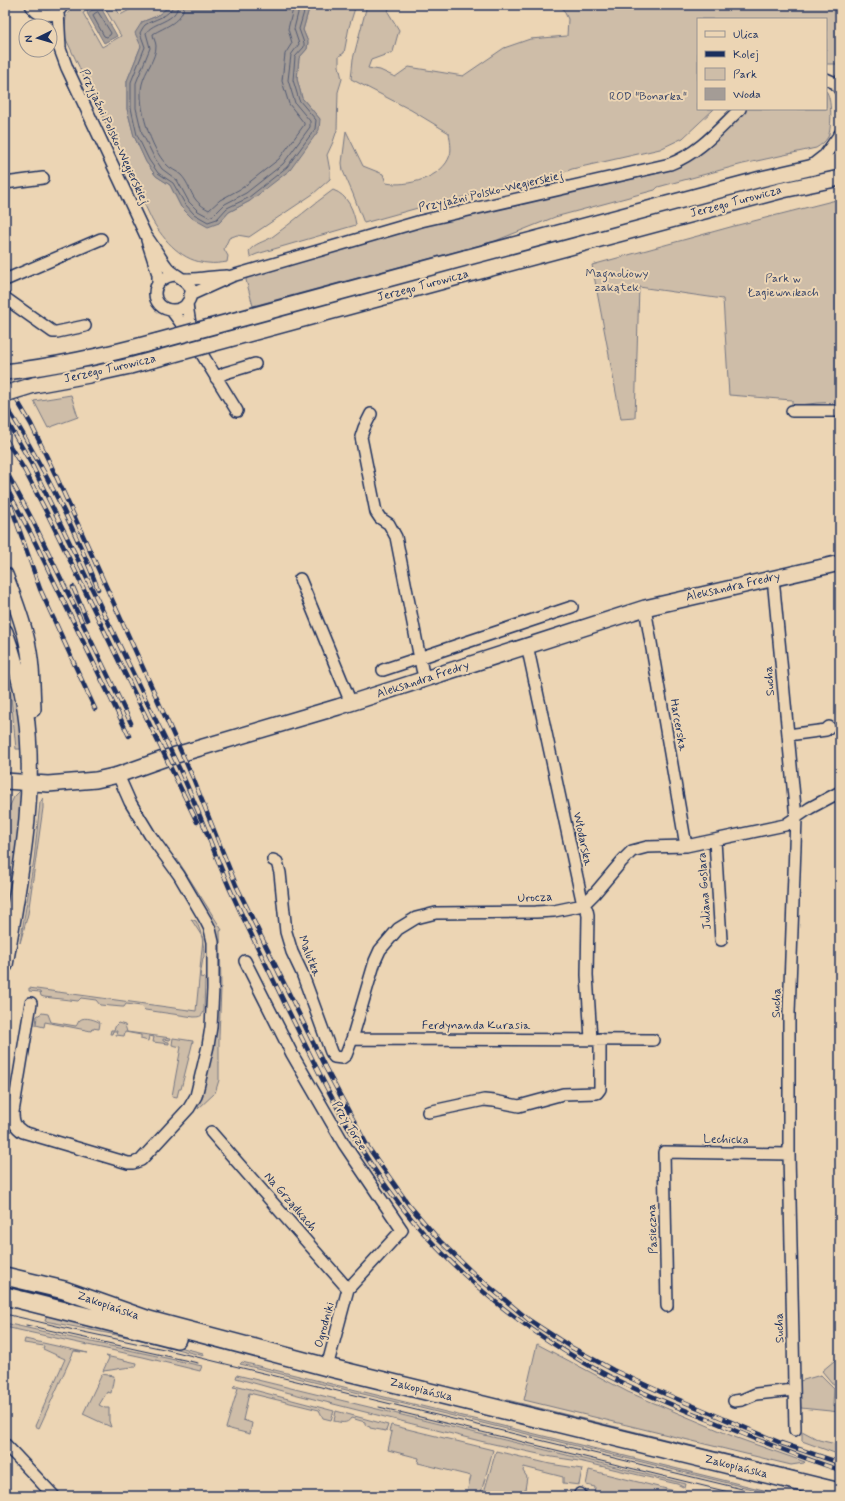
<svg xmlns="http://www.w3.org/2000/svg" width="845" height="1501" viewBox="0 0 845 1501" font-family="Mynerve,sans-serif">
	<rect width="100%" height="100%" fill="#ecd5b4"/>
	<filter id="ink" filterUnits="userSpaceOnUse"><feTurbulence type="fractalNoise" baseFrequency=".025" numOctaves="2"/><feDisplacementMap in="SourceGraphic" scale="8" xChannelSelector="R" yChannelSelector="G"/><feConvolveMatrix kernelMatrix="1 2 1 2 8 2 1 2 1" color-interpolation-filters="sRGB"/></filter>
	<g filter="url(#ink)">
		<path fill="#cebda8" stroke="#747683" d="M73 5H96L83 13 102 47 121 36 103 5H114L120 15 139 5H171L157 16 142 22 141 46 127 81V109L134 136 146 162 156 176 170 185 181 207 219 223 229 212 250 201 320 119 302 98 297 79 299 58 307 49 308 42 303 30 310 5H356L349 27 344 53 339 56V66L342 79 338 92 337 130 333 142 327 155 330 171V179L313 194 249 237 237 235 229 238 224 249 228 256 227 262C221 263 214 264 208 263 183 262 164 241 152 220L64 35 66 17Z
			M367 5H390L388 12 399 30 393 52 371 60 368 68 380 70 395 77 409 67 463 76 504 48 530 39 567 36 568 19 561 5H840V64H826V19H698V109H714L683 138 660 149 572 169 552 177 432 204 364 223 353 194 343 171 342 163 346 131 363 166 383 174 386 183C407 187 443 178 450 155 452 149 450 140 449 133L411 110 351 79 353 59Z
			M826 91C832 97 832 128 828 137 825 142 821 145 816 148L743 164 658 187 655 190 555 217 495 241 253 306 246 280 248 276 440 222 663 172 683 165 698 155 747 109H826Z
			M333 190C348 195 354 211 356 225L257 254 250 257 249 251C255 243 264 242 272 237 293 222 312 205 333 190Z
			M840 199V402L817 403 792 406V400L729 395 723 299 639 287 635 418 621 419 592 265 734 226Z
			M71 395 78 417 48 428 34 401Z
			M5 652 17 698 23 749H16L11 697 5 673Z
			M21 790 22 793 17 848 5 923V844L9 808 14 797Z
			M43 798V808L28 914 20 943 34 859 40 803Z
			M177 859 222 930 220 931 221 989 219 1036V1080L215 1093 198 1109 215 1035 219 946C214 914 192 888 175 861Z
			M191 919 196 921C202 933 204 944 204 957L203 958 200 977 205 978 204 1010C203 1016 200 1017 194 1017L145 1010 141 1006 126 1004 124 1007H122L100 1005 96 1000 81 998 78 1001 44 997 41 996 40 992 29 991V988L196 1011 203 938Z
			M42 1013 48 1014 51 1022 76 1026C78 1024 78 1021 80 1020 84 1016 97 1020 100 1023L99 1029 92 1028 91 1031 45 1022 44 1027 36 1025 37 1016Z
			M118 1023 125 1025 127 1032 171 1038 170 1040 163 1039V1041L169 1042V1044L153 1042 154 1037 149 1036 148 1041 141 1039V1035L125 1032 124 1036 116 1035 117 1031H113L112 1034H110L111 1030H114L116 1025Z
			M173 1038 193 1041 181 1089H179L177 1097 172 1096 181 1047 172 1045Z
			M47 1314 203 1353 204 1356 137 1339 45 1321Z
			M5 1323C70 1338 136 1351 202 1366L200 1371 192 1369 143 1357 5 1327Z
			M25 1339 88 1353 74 1351 39 1428 35 1426 65 1359 43 1349 44 1346 24 1343Z
			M537 1344 628 1392 737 1438 805 1462 804 1463 791 1465 524 1400Z
			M106 1356 110 1357 137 1363 136 1367C124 1367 114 1370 103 1371L109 1358Z
			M840 1356V1387L832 1383 822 1371Z
			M242 1362 788 1496H781L240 1364Z
			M102 1374 114 1376 111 1393 107 1392 99 1405 105 1408H109V1421L111 1427 83 1414Z
			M237 1375 686 1484 685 1488 677 1484 579 1461 552 1457 480 1441 282 1391 236 1378Z
			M821 1375 834 1388 833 1406 840 1407V1412L801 1408 800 1381Z
			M235 1385 334 1411 331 1420 323 1418 319 1410 249 1393 243 1420 252 1423 250 1434 226 1428 238 1388 233 1387Z
			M499 1398 798 1472 799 1476 499 1404Z
			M336 1411 388 1425 386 1431 370 1428V1427L365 1425V1422L351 1418C347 1425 340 1422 334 1421Z
			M391 1425 493 1450 480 1496H466L471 1476 418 1463 419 1458 388 1450 392 1432 389 1431Z
			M802 1431 819 1440 840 1445V1455L802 1441Z
			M496 1451 550 1464 582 1469 579 1485 563 1483V1477L524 1467 523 1471 527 1477 524 1496H483Z
			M589 1470 687 1494V1496H594L595 1487 586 1485Z"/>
		<path fill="#a49c96" stroke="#6d7080" d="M171 5H310L303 30 308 42 307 49 299 58 297 79 302 98 320 119 319 130 290 170 250 201 229 212 219 223 208 227 192 218 181 207 170 185 156 176 146 162 134 136 127 109V81L141 46 135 33 142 22 157 16Z
			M100 6 117 36 104 43 87 13Z"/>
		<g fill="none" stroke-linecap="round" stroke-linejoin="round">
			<path stroke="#525b74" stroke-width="1" d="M173 5C171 17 153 19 145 25 143 27 141 31 140 33L145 47 131 82V108L137 135 149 160 158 173 173 183 185 204 194 214 208 222 217 219 227 208 248 198 287 167 315 129 316 120 299 100 293 80 295 57 304 47V43L299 29 306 5
				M178 5C177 22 152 22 146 33L149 44 150 48 136 83V108L142 133 154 157 162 169 177 180 189 202 198 211 209 217 214 215 225 204 246 193 283 164 310 127V121L295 103 288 80 291 55 299 44 294 29 300 5
				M184 5C183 22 164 27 153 34 153 38 156 42 156 46 156 59 145 71 142 84 137 105 151 149 166 164 170 169 177 171 181 175 193 188 189 200 209 210L220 200 242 188 279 159 304 125V123L289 104 282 81 285 54 292 43 288 29 294 5
				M98 12 111 33 110 35 107 37 104 36 93 16 94 14Z"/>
			<g stroke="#1b2f5e" stroke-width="14">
				<path id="street" d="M31 5C38 19 56 18 63 5
					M58 12 60 47
					M50 31 60 49 67 68 146 236C154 246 159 257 167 267 175 278 200 282 188 302 185 307 179 310 173 310 150 310 147 277 176 275
					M826 79 835 83 840 90
					M811 166 825 155 840 134
					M5 183 43 178
					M147 240 158 274V283
					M184 279C198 280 213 276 227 276
					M5 280 101 239
					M190 295 232 276 421 221 670 164C699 153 718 130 740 109
					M5 298 53 332H57L85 326
					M187 303C188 315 191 326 192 338
					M172 311 192 338 237 411
					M216 378 225 373 255 364
					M792 411H840
					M371 414 364 428 361 437 376 512 380 518 389 524 396 537 422 669 425 679
					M773 578 796 818 789 1013V1154L795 1430
					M300 579 351 703
					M645 608 686 846
					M527 645 583 905 587 910 588 915 587 975 591 1039
					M383 670 572 607
					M788 735 826 730 829 727
					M715 840 721 940
					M273 860 277 862 280 873 286 932 292 952 302 973 331 1052 334 1057 342 1058 346 1055 352 1039 375 961 380 950 398 929 416 918 436 913 536 912 554 911 583 905 595 893 622 861 632 851 647 847 686 846 785 825 810 808 840 792
					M245 961 292 1054 344 1144 402 1230 348 1289 327 1367
					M31 1003 13 1112C13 1122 15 1127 23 1132L128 1163H133L141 1160 189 1108 196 1096 208 1046 211 1027 213 989V942L210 929 206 921 179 875 150 835 130 802 118 775
					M352 1039 653 1040
					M428 1112 484 1100 494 1101 519 1106 563 1094 597 1093 600 1089V1039
					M211 1132 348 1289
					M667 1306 664 1152 789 1154
					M734 1401 742 1400 756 1394 794 1390
					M5 1444 54 1496
					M579 1496 580 1494"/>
			</g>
			<g stroke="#1b2f5e" stroke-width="18">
				<path id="secondary" d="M465 258 761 179 840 161
					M469 274 783 190 840 178
					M5 372C57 366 107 355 158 341
					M34 385 89 375 130 366
					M5 575C13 596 21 616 26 637 32 661 32 685 33 709
					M5 632C14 657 21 682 25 708 38 794 19 881 5 965
					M5 781 48 784 96 780 118 775 166 758 338 707 645 608 840 563"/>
			</g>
			<g stroke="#1b2f5e" stroke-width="20">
				<path id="primary" d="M5 1276 64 1290 149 1320 327 1367 840 1492
					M5 1296 177 1339"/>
			</g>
			<use href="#street" stroke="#ecd5b4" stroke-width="11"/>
			<use href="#secondary" stroke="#ecd5b4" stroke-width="15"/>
			<use href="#primary" stroke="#ecd5b4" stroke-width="17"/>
			<path stroke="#1b2f5e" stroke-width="1" d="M5 1314 74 1330 164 1349 771 1496
				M26 1325 198 1363
				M379 1407 745 1496"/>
			<g stroke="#1b2f5e" stroke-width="4.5">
				<path id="rail" d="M5 380 31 424 56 476 193 778 236 885 325 1067 368 1147 409 1205 440 1241 474 1274 529 1320 569 1346 613 1370 663 1393 781 1443 840 1463
					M5 405C20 426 31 449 44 472 64 510 83 549 98 589
					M5 418 31 463 180 770C198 808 212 848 229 887 247 927 267 966 286 1006 312 1058 336 1110 367 1158 421 1243 496 1312 583 1362 622 1385 665 1402 707 1419 751 1437 795 1456 840 1470
					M5 438 25 471 49 517 197 822
					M5 469 34 523 131 723
					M5 485 31 534 129 736
					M11 506 40 589 95 709
					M73 587 87 620"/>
			</g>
			<use href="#rail" stroke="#ecd5b4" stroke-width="3" stroke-dasharray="9" stroke-linecap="butt"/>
			<g stroke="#1b2f5e" stroke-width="18" stroke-linecap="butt">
				<path id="secondary-bridge" d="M158 341 465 258
					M130 366 469 274
					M5 394 34 385"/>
			</g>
			<use href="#secondary-bridge" stroke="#ecd5b4" stroke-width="15"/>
		</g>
	</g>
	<g text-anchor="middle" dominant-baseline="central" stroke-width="4" stroke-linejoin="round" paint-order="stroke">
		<g font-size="12" fill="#364469" stroke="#ecd5b4">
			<text x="648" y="97">ROD "Bonarka"</text>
			<text x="617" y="274">Magnoliowy<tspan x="617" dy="14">zakątek</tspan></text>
			<text x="783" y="279">Park w<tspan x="783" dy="14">Łagiewnikach</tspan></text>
		</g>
		<g font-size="12" fill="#1b2f5e" stroke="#ecd5b4">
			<text transform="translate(114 137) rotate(65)">Przyjaźni Polsko-Węgierskiej</text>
			<text transform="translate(491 192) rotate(-13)">Przyjaźni Polsko-Węgierskiej</text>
			<text transform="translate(736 202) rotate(-15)">Jerzego Turowicza</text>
			<text transform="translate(423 286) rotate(-15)">Jerzego Turowicza</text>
			<text transform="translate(110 369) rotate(-13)">Jerzego Turowicza</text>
			<text transform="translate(733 587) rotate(-13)">Aleksandra Fredry</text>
			<text transform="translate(423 680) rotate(-18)">Aleksandra Fredry</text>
			<text transform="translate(770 681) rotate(-95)">Sucha</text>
			<text transform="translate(678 725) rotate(80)">Harcerska</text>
			<text transform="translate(582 839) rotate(78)">Włodarska</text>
			<text transform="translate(705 891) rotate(-94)">Juliana Goslara</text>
			<text transform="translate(535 898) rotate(-3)">Urocza</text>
			<text transform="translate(309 956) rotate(69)">Malutka</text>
			<text transform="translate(777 1003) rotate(-89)">Sucha</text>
			<text x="476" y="1026">Ferdynanda Kurasia</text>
			<text transform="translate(349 1126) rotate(59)">Przy Torze</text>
			<text transform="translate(726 1140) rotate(1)">Lechicka</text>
			<text transform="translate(290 1202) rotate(49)">Na Grządkach</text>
			<text transform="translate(653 1229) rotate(-92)">Pasieczna</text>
			<text transform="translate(108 1306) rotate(19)">Zakopiańska</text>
			<text transform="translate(325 1325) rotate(-75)">Ogrodniki</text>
			<text transform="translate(780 1328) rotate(-92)">Sucha</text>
			<text transform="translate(421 1390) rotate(14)">Zakopiańska</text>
			<text transform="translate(736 1467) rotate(14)">Zakopiańska</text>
		</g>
	</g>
	<rect width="845" height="1501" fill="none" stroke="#ecd5b4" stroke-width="20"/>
	<rect x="10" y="10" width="825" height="1481" fill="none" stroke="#1b2f5e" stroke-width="1.5" filter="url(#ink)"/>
	<rect x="697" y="18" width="130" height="92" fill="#ecd5b4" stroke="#989392"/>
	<rect x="705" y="31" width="20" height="6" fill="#ecd5b4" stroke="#989392"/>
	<text x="733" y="38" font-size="12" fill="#1b2f5e">Ulica</text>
	<rect x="705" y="51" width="20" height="6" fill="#1b2f5e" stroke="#989392"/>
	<text x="733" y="58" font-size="12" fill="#1b2f5e">Kolej</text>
	<rect x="705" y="68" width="20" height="12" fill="#cebda8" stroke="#989392"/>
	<text x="733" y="78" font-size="12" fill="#1b2f5e">Park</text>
	<rect x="705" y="88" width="20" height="12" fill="#a49c96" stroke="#989392"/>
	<text x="733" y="98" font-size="12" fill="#1b2f5e">Woda</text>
	<g transform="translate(38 38) rotate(265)"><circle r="19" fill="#ecd5b4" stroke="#989392"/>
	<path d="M0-3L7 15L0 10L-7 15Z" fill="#1b2f5e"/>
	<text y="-6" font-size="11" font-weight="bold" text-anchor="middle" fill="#1b2f5e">N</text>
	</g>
</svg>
